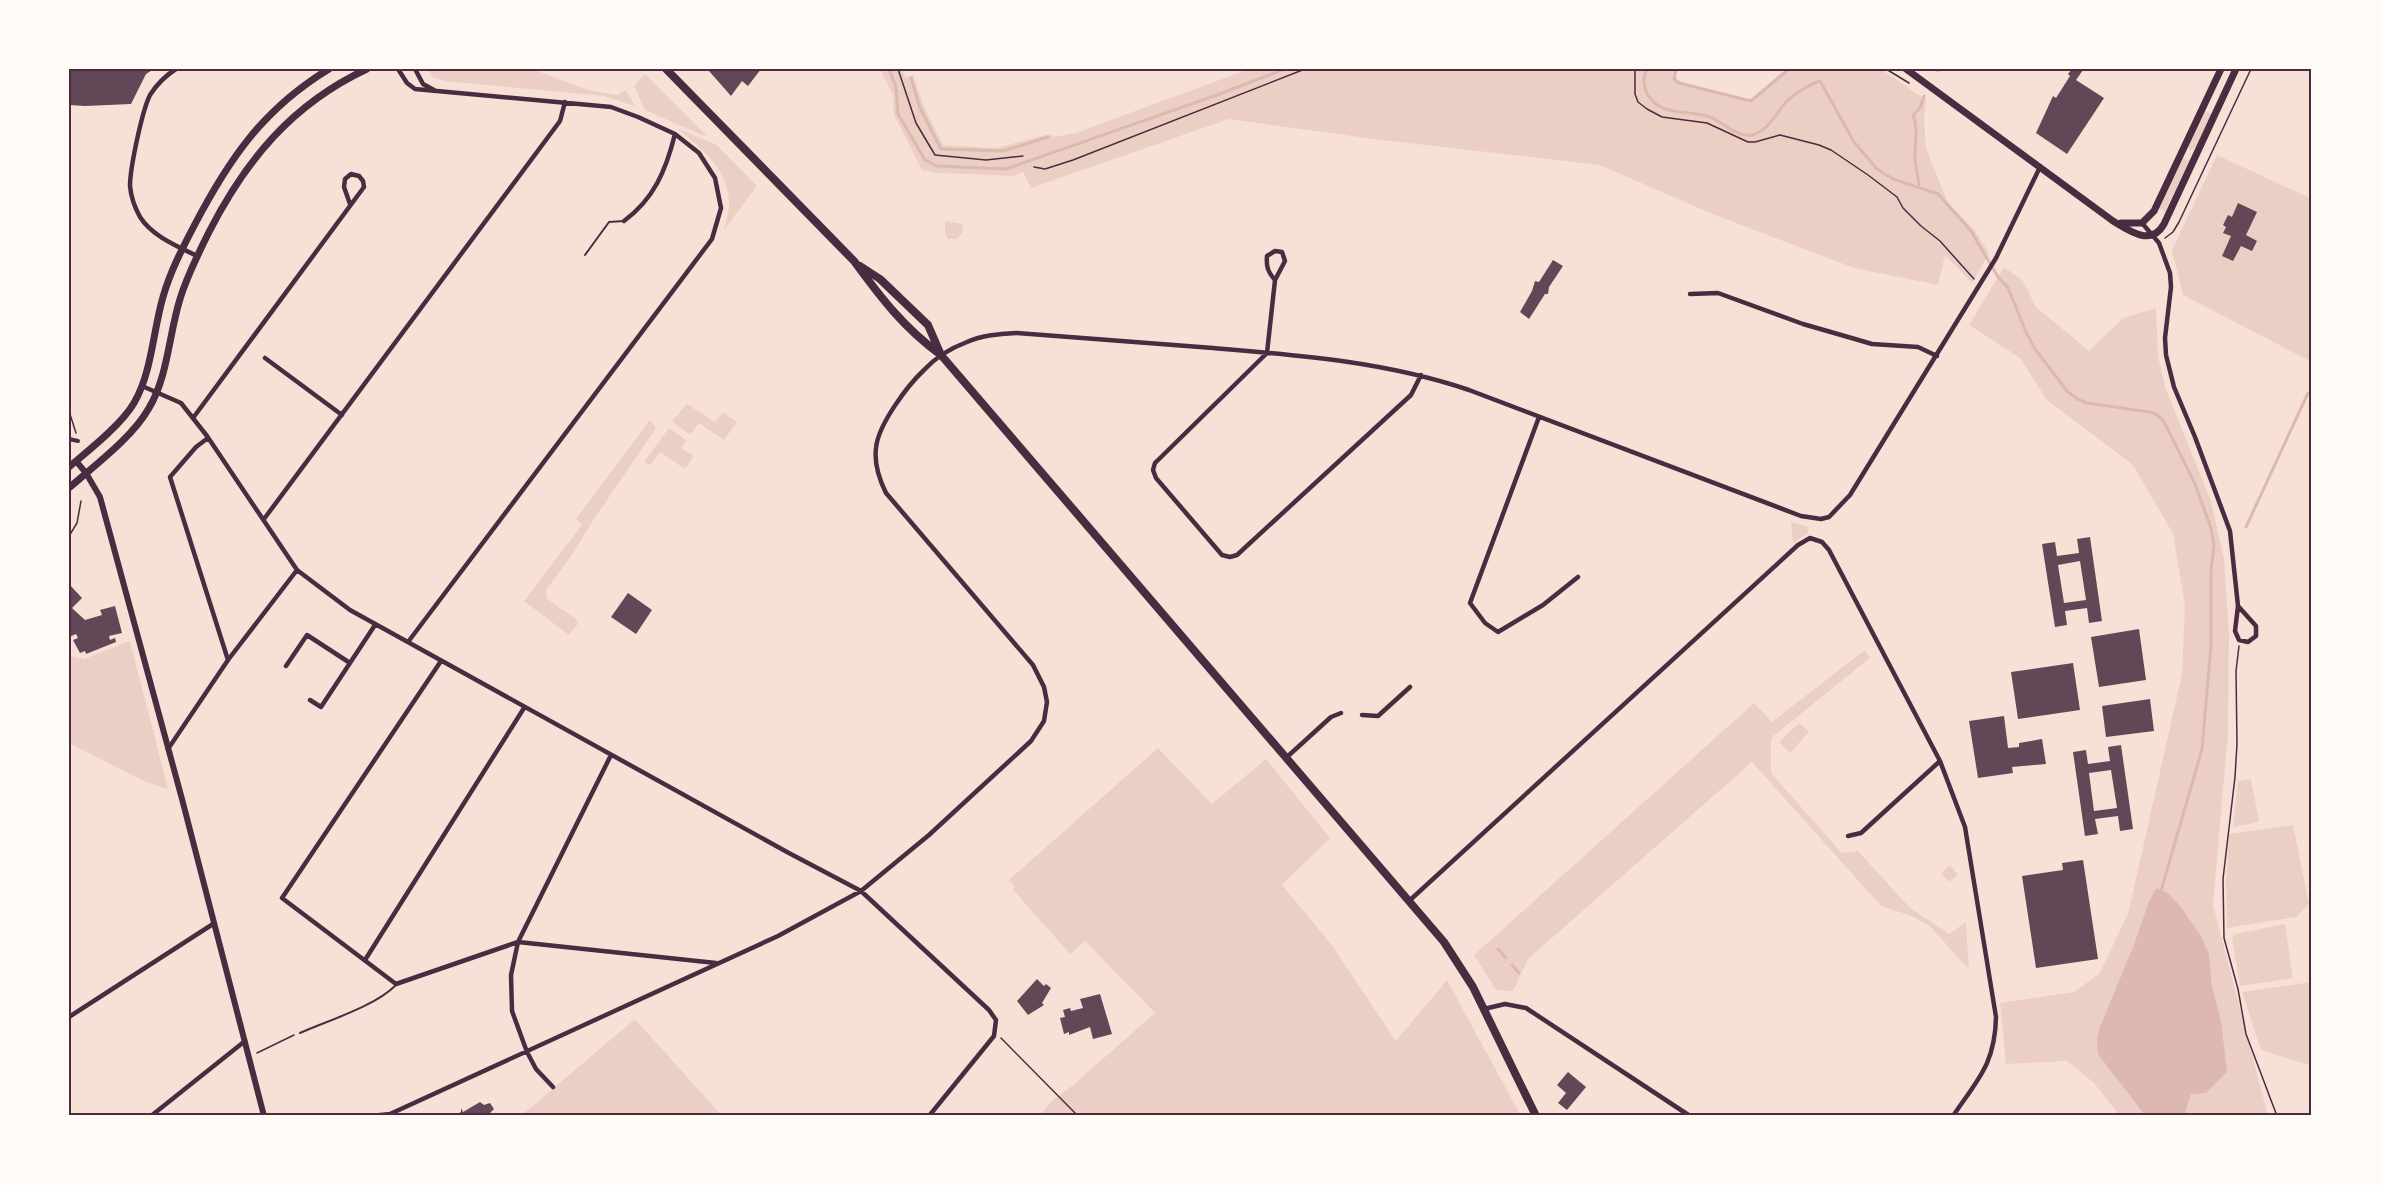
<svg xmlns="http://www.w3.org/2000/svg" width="2381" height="1185" viewBox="0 0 2381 1185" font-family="Spectral,serif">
	<rect width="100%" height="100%" fill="#f7e1d7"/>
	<path fill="#ebcfc5" d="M428 69H532L588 90 618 95 626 90 635 106 604 96 444 81 432 77Z
		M880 69H901L906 78 913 75 925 109 943 145 996 148 1050 134 1053 137 1076 133 1249 69H1678L1676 76 1678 81 1745 99 1752 98 1786 69H1881L1926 100 1924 119 1926 148 1947 201 1975 231 1989 253 1972 283 1945 255 1938 285 1854 268 1710 213 1600 165 1373 139 1229 119 1031 188 1023 172 1013 176 937 173 922 170 894 115 893 95Z
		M645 74 707 136 702 135 645 110 634 86Z
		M2205 111 2212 114 2196 147 2189 151V144Z
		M677 128 717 145 757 186 724 230C726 220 729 212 729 202 728 168 700 148 677 128Z
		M2217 155 2312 199V362L2183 295 2172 250Z
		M2182 158 2189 161 2165 212 2159 208Z
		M945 221 963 224 962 233 957 239H948L945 235Z
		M2004 267 2023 281 2036 307 2089 351 2123 318 2156 308 2158 356 2165 387 2211 501 2224 559 2229 633 2228 732 2213 905 2268 1116H2187L2186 1109 2212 986 2209 954 2201 936 2181 907 2168 893 2156 888 2149 901 2133 947 2099 1029C2095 1055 2129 1096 2145 1116H2120L2094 1083 2067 1061 2006 1064 2000 1003 2074 992 2099 974 2128 914 2182 674 2185 605 2173 534 2133 465 2047 400 2020 358 1969 325Z
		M687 404 715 422 723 412 737 422 724 440 699 423 690 435 672 421Z
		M650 420 656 428 592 522 574 552 546 590V598L576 619 578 624 569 635 524 601 582 525 576 519Z
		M669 428 686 440 681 448 694 456 685 469 660 452 650 465 644 462Z
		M1791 522 1808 527V533L1793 543Z
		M130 641 168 789 146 782 69 743V656L84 659Z
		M1865 650 1870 658 1771 738V773L1842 853 1858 851 1909 907 1949 934 1966 922 1969 970 1931 927 1912 916 1881 906 1752 762 1528 959 1513 991 1496 990 1474 955 1754 703 1772 722Z
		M1799 723 1809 732 1790 753 1779 742Z
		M1158 748 1212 804 1266 759 1330 838 1282 885 1331 944 1396 1041 1447 980 1521 1116H1039L1052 1101 1072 1086 1155 1013 1085 941 1070 954 1013 890 1015 886 1009 880Z
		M2251 779 2259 822 2233 827 2238 781Z
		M2293 825 2309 904 2296 917 2227 928 2226 881 2229 834Z
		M1950 865 1958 875 1949 882 1941 873Z
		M2285 924 2293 978 2240 986 2232 938 2235 934Z
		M2312 982V1066L2261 1050 2242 992Z
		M635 1019 722 1116H522L523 1114Z"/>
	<path fill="#dcb8b0" d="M2156 888 2168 893 2181 907 2201 936 2209 954 2212 986 2221 1021 2227 1072 2206 1093 2191 1094 2186 1109 2187 1116H2145L2098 1054 2097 1041 2099 1029 2133 947 2149 901Z"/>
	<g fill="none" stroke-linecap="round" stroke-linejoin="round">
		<path stroke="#dcb8b0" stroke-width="3" d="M889 69 896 87 898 114 925 160 937 166 1006 169 1217 95 1285 69
			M1647 69C1643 77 1643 82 1646 91 1657 118 1688 109 1710 117 1722 122 1738 138 1752 135 1769 131 1777 111 1788 100 1796 93 1810 84 1820 81L1854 142 1877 169 1893 179 1938 194 1971 231 1998 277 2008 288 2026 332 2035 349 2067 391 2077 399 2087 403 2150 412 2157 415 2163 420 2195 484 2211 528 2214 545 2211 571V645L2202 749 2161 891
			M1676 69 1674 79 1679 83 1751 101 1789 69
			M1938 71 1939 69
			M911 78 920 108 941 149 1003 151 1048 137
			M1919 187C1919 178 1915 168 1915 158 1914 145 1919 128 1913 115L1920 108 1924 96
			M2246 527 2308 393
			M1498 949 1506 958
			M1512 965 1519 973"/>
	</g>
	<path fill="#644757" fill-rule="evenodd" d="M69 69H154L146 74 131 104 85 106 69 105Z
		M710 69H761L748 86 742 81 731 96 709 71Z
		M2072 69 2083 70 2076 80 2104 98 2067 154 2036 133 2053 96 2056 98 2070 76 2068 74Z
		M2238 203 2257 212 2246 235 2257 241 2252 251 2241 246 2233 261 2222 256 2231 236 2223 233 2226 227 2223 225 2228 215 2232 217Z
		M1553 260 1563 266 1549 287 1548 294H1545L1529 319 1520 312 1532 291 1535 281 1539 282Z
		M2090 537 2102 621 2089 623 2087 608 2065 611 2067 625 2055 627 2042 544 2055 542 2057 556 2079 553 2077 539ZM2080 561 2086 600 2064 603 2058 565Z
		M69 584 82 598 72 608 85 620 102 615 100 610 115 606 122 633 109 636 110 640 115 638 116 642 86 654 85 651 80 653 73 640 78 638 76 634 69 637Z
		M628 593 652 610 636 634 611 617Z
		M2139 629 2146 680 2099 687 2091 637Z
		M2073 663 2080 710 2018 719 2011 672Z
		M2150 699 2154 731 2106 737 2102 706Z
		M2004 716 2008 748 2019 747V743L2042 739 2046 764 2012 767 2013 773 1978 778 1969 721Z
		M2121 745 2133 829 2120 831 2118 816 2095 819 2098 834 2085 836 2073 752 2086 750 2088 764 2110 761 2108 747ZM2111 770 2117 808 2094 811 2089 773Z
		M2083 860 2098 959 2036 968 2022 876 2063 870 2062 863Z
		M1037 979 1044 986 1046 984 1051 988 1042 1003 1044 1005 1028 1015 1017 1001Z
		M1100 994 1112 1034 1093 1039 1090 1027 1069 1035V1032L1064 1034 1060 1018 1065 1017 1063 1010 1070 1008 1071 1011 1083 1008 1080 999Z
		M1568 1072 1586 1087 1567 1110 1558 1103 1566 1093 1557 1085Z
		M480 1102 484 1105 490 1103 494 1109 490 1113 492 1116H454L461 1112V1108L463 1112Z"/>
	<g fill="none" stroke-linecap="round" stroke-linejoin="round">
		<path stroke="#4a2c40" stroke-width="1.5" d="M898 69 916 123 935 155 986 160 1023 156
			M1635 69V94L1638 102 1647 109 1662 117 1707 123 1748 142H1755L1780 135 1819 145 1831 150 1868 175 1897 197 1903 208 1921 226 1940 241 1974 279
			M1886 69 1909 83
			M1034 167 1045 169 1073 160 1305 69
			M2165 238 2173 232 2179 222 2251 69
			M69 411 76 433
			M69 536 77 523 81 501
			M2239 646 2236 671 2237 744 2235 777 2223 879 2224 938 2238 989 2246 1034 2277 1116
			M1001 1038 1078 1116
			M257 1053 294 1035"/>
		<path stroke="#4a2c40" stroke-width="2" d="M585 255 609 222 624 221
			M300 1033C329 1020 374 1007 396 985"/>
		<path stroke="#4a2c40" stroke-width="4" d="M69 439 78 441"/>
		<path stroke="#4a2c40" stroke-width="4.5" d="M176 69C165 76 157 84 150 95 142 111 130 168 130 186 131 197 135 208 140 217 152 236 177 246 197 256
			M398 69 407 83 415 89 611 107 638 117 675 134 699 153 715 178 721 208 712 239 408 642
			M415 69 423 84 434 90
			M624 221C654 199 666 170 675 134
			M2142 223 2159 243 2170 273 2171 287 2165 338 2166 355 2174 387 2195 437 2230 531 2238 606 2235 631 2239 640 2248 642 2256 636V626L2238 606
			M1275 280C1268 272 1266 267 1267 256L1275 251 1282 252 1285 261 1275 280 1267 353 1155 463 1153 470 1156 478 1222 555 1230 557 1237 555 1411 395 1421 375
			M1690 294 1718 293 1803 324 1855 339 1872 344 1918 347 1937 356
			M265 358 342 415
			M142 386 181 403 207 436 297 570 350 610 787 852 861 891 989 1010 996 1020 994 1036 929 1116
			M1539 417 1470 603 1485 623 1498 632 1543 605 1578 577
			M193 418 364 187 363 181 359 176 351 174 345 179 344 187 350 204
			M208 438 196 447 170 477 228 660
			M264 519 560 121 565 102
			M441 661 282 898 396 984 518 942 716 963
			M286 666 307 635 350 663
			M310 700 321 707 375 625
			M1362 715 1378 716 1410 687
			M168 749 228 660 297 570
			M1287 757 1331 717 1341 713
			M1848 836 1861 833 1940 761
			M1409 901 1798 545 1810 538 1822 542 1829 550 1940 761 1965 827 1996 1017C1995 1064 1978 1079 1953 1116
			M365 960 524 708
			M1484 1009 1505 1004 1526 1008 1690 1116
			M69 1017 213 924
			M553 1087 536 1069 527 1052 512 1011 511 975 518 942 611 755
			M151 1116 245 1041
			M371 1116 390 1114 778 936 861 891 929 835 1031 741 1044 721 1047 702 1044 687 1033 665 886 493C879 479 874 464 876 448 878 425 907 386 924 370 935 358 951 348 967 342 982 335 1000 334 1017 333 1082 338 1148 343 1213 348 1299 355 1387 362 1469 390L1801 516 1821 519 1829 517 1850 495 1996 258 2040 167"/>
		<path stroke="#4a2c40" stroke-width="6" d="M76 461 86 473 100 497 182 799 264 1116"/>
		<path stroke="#4a2c40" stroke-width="7" d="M1906 69 2113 221C2130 231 2151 247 2164 224L2236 69
			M2121 223H2142L2154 211 2221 69
			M69 467C88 451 122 424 134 403 152 372 153 331 163 297 170 272 182 249 194 226 229 159 263 109 329 69
			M69 488C95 465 132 438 149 408 168 376 169 334 180 299 187 276 198 254 209 232 246 160 292 104 367 69"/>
		<path stroke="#4a2c40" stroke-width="8" d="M666 69 854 261C881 298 904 328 941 355L1444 942 1473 987 1536 1116
			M860 266 880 279 928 325 941 355"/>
	</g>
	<rect width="2381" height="1185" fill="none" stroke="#fffaf5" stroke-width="141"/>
	<rect x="70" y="70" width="2240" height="1044" fill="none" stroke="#4a2c40" stroke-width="2"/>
</svg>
